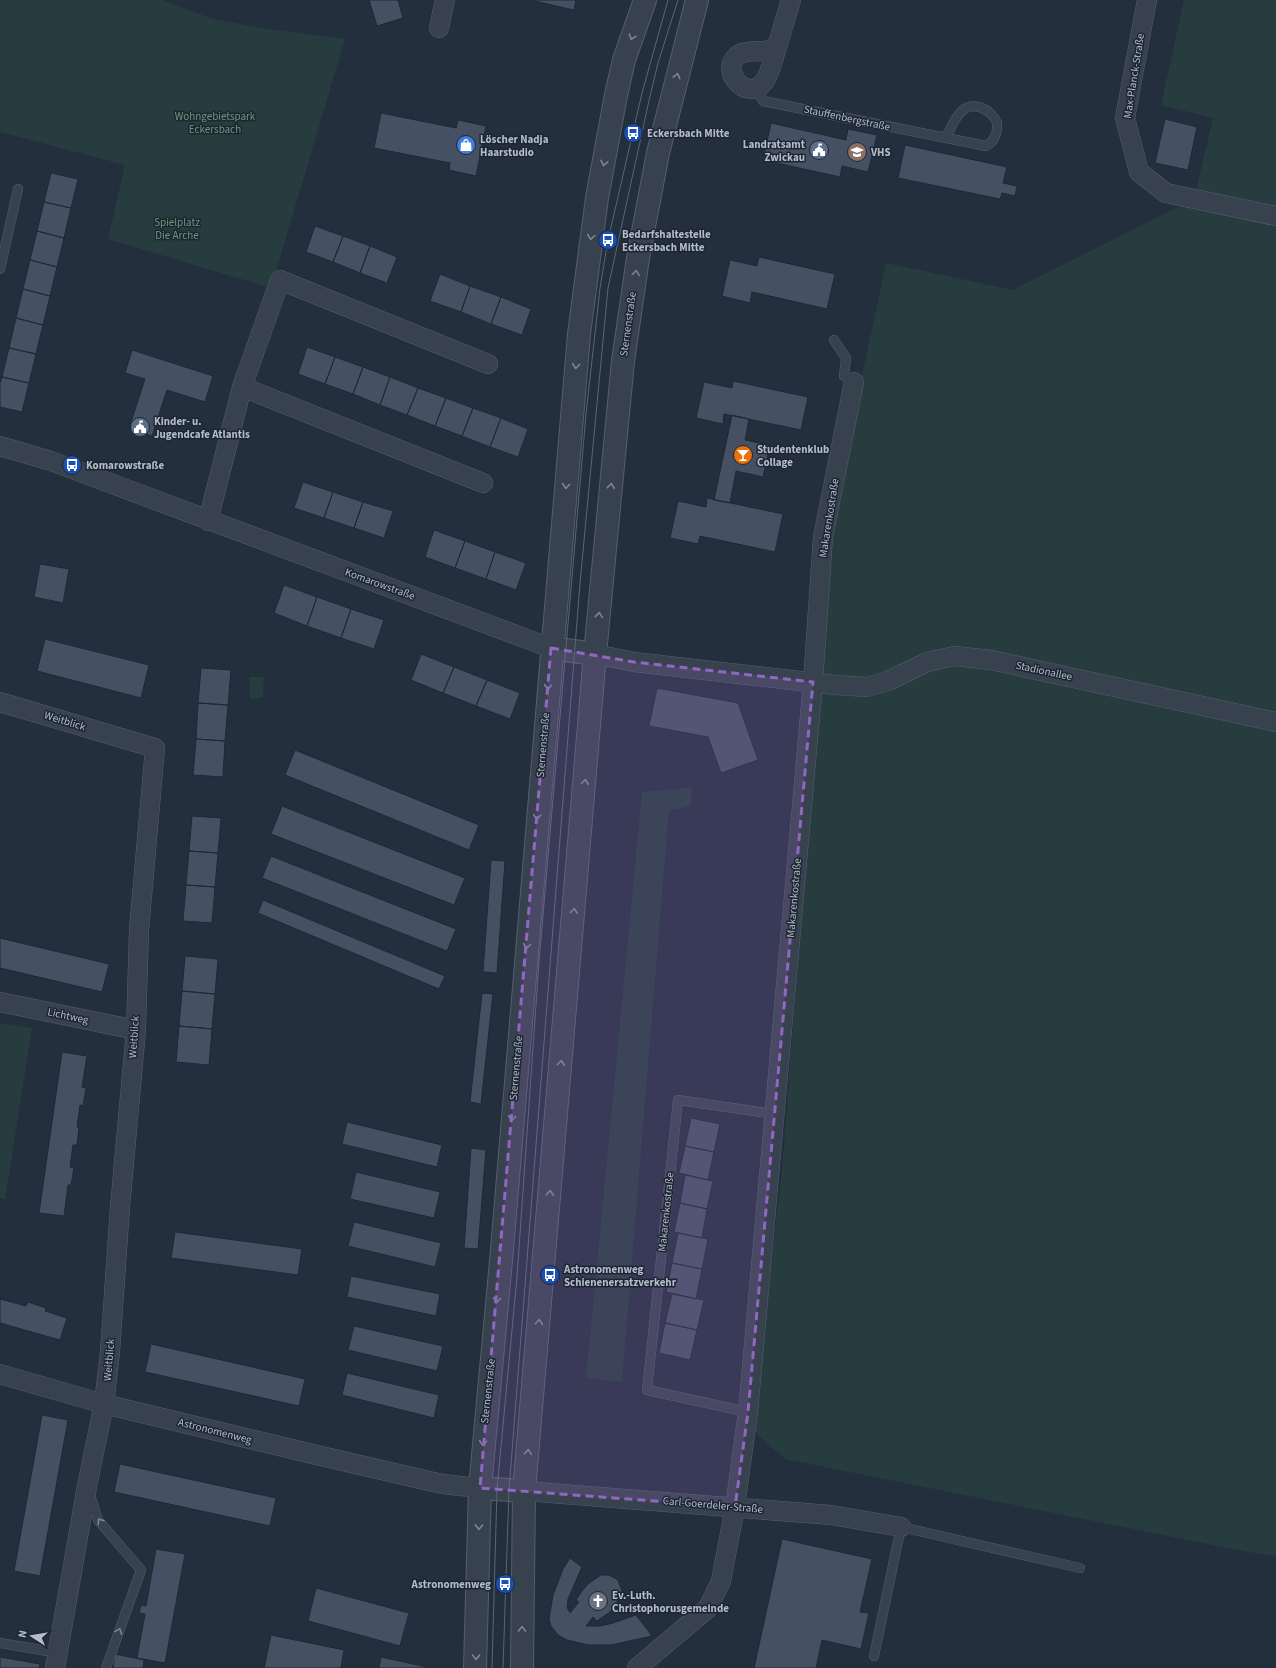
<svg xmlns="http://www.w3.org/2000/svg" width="1276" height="1668" viewBox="0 0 1276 1668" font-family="'Source Sans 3',sans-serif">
	<rect width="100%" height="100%" fill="#242f3e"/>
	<path fill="#263c3f" d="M0 0H162L213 19 268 29 345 39 271 288 108 239 125 165 0 132Z
		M1184 0H1276V1556L1248 1552 785 1459 752 1430 782 1170 832 517 886 263 1013 290 1194 199 1213 118 1161 105Z
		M249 677H264L263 697 250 699Z
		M693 787 690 806 669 811 622 1382 586 1378 642 792Z
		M0 1023 32 1028 5 1199 0 1198Z"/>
	<path fill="#455162" stroke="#1f2835" d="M369 0H398L403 18 377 26Z
		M530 0H576L574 10Z
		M381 113 456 128 458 120 486 126 476 176 449 170 450 163 374 148Z
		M1165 119 1197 127 1188 170 1155 163Z
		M771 123 846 140 848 129 877 135 868 172 842 166 840 177 763 160Z
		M905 145 1007 167 1003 183 1017 186 1015 196 1002 193 1000 199 898 178Z
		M51 173 78 179 71 208 44 202Z
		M44 202 71 208 64 238 37 231Z
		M315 226 343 236 333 262 306 252Z
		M37 231 64 238 57 267 30 260Z
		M343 236 370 246 360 273 333 262Z
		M370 246 397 257 387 283 360 273Z
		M759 257 835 274 827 309 752 292 750 303 722 296 730 260 757 266Z
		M30 260 57 267 50 296 23 289Z
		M440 274 470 286 461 312 430 301Z
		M470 286 501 297 491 324 461 312Z
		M23 289 50 296 43 325 16 318Z
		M501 297 531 309 522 335 491 324Z
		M16 318 43 325 36 354 9 348Z
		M307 347 335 357 325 384 298 374Z
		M9 348 36 354 29 383 2 377Z
		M132 350 213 376 205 402 167 390 152 436 129 428 145 379 125 373Z
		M335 357 363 367 353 394 325 384Z
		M363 367 390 377 380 405 353 394Z
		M2 377 29 383 22 412 0 407V383Z
		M390 377 418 388 407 415 380 405Z
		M733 381 808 397 801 430 724 414 723 424 696 418 704 382 732 388Z
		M418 388 446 398 435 426 407 415Z
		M446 398 473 408 462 436 435 426Z
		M473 408 501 418 490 447 462 436Z
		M732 415 749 419 745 440 770 445 763 477 736 471 730 503 714 500Z
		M501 418 528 429 518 457 490 447Z
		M303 482 333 492 324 518 294 508Z
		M333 492 363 502 354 528 324 518Z
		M707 498 783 514 775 552 700 536 698 544 670 538 678 501 706 507Z
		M363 502 393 511 384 538 354 528Z
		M434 530 465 541 455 568 425 557Z
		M465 541 495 552 486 579 455 568Z
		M495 552 526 563 516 590 486 579Z
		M40 564 69 569 63 603 34 597Z
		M284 585 317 597 307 626 274 613Z
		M317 597 351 609 341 638 307 626Z
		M351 609 384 620 374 649 341 638Z
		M45 639 149 665 141 698 37 671Z
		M421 654 454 667 443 693 411 680Z
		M454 667 487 680 476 706 443 693Z
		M201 668 231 670 228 705 198 703Z
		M487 680 520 693 510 719 476 706Z
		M657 688 738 703 758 760 721 773 708 737 649 726Z
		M198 703 228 705 225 741 196 739Z
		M196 739 225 741 223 777 193 775Z
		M295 750 479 825 469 850 285 775Z
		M282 806 465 878 454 905 271 834Z
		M192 816 221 818 218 853 189 851Z
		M189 851 218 853 215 887 186 885Z
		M271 856 456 929 447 951 262 878Z
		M491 860 505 861 497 973 483 972Z
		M186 885 215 887 212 923 183 921Z
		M263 900 445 976 439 989 258 913Z
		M0 938 109 964 102 992 0 968Z
		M185 956 218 959 215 994 182 991Z
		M182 991 215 994 212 1029 179 1026Z
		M482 993 493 994 481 1104 470 1102Z
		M179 1026 212 1029 209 1065 176 1062Z
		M62 1052 87 1056 82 1087 86 1088 83 1106 80 1105 77 1127H79L77 1145H73L70 1167 74 1168 71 1185H68L64 1216 39 1213Z
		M691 1118 720 1124 714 1152 685 1146Z
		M347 1122 442 1145 437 1167 342 1144Z
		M685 1146 714 1152 708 1180 679 1173Z
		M471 1148 486 1150 478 1249 464 1248Z
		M356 1172 440 1192 434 1218 350 1199Z
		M685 1175 713 1181 707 1209 680 1203Z
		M680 1203 707 1209 702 1238 674 1232Z
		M354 1222 441 1243 435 1267 348 1246Z
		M175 1232 302 1249 298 1275 171 1258Z
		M678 1233 708 1239 702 1269 672 1263Z
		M672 1263 702 1269 696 1299 666 1292Z
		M351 1276 440 1294 436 1316 347 1297Z
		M672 1294 704 1300 697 1330 665 1323Z
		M0 1299 26 1306 28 1302 46 1308 45 1311 67 1318 60 1340 0 1323Z
		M665 1323 697 1330 690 1360 659 1353Z
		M354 1326 443 1346 437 1371 348 1350Z
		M151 1344 305 1379 299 1406 145 1372Z
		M347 1373 439 1395 434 1418 342 1395Z
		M42 1415 68 1420 40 1576 14 1571Z
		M120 1464 276 1498 270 1526 114 1492Z
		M782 1539 872 1559 860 1612 869 1613 861 1649 822 1640 816 1668H754Z
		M156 1549 185 1554 165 1663 137 1658 145 1614 139 1613 141 1605 146 1606Z
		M570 1558 582 1567 568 1599 567 1607 570 1613 579 1602 576 1600 582 1591 588 1584 601 1575H609L618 1580 622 1591 616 1604 610 1612 597 1621 593 1617 586 1626H600L613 1623 636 1615 652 1636 611 1645H588L567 1640 558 1635 551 1626 549 1619 553 1595 563 1569Z
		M316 1588 409 1613 400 1646 308 1621Z
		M271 1635 344 1650 341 1668H264Z
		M115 1654 144 1660 143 1668H113Z
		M0 1657 40 1664 39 1668H0Z
		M381 1657 431 1668H379Z"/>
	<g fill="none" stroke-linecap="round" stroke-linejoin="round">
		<g stroke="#565f6c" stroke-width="10">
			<path id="service" d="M756 87 763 101 986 146C995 141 998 132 997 123 992 109 971 99 960 113 954 120 950 129 946 137
				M0 269 18 189
				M834 340 846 358 844 376 854 382
				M748 1412 647 1390 678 1100 774 1114
				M90 1495 98 1520 141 1570 106 1668
				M0 1643 59 1653
				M874 1656 901 1527 1080 1568"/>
		</g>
		<g stroke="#565f6c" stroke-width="20">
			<path id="minor" d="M1147 0 1125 118 1139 172 1166 193 1276 216
				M439 28 445 0
				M777 47C774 56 770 75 764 82 747 104 716 68 740 54 748 50 757 52 765 51 769 50 773 48 777 47Z
				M777 47 791 0
				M242 387 483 483
				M0 446 51 461 551 648
				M208 521 242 387 280 280 488 364
				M595 654 634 662 835 685 867 687 888 681 927 662 955 656 991 660 1276 722
				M0 702 155 748 139 930 136 1030 120 1207 110 1352 104 1404 87 1486 55 1668
				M0 1002 136 1030
				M0 1374 104 1404 321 1456 442 1484 480 1488
				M524 1491 831 1515 901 1527
				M637 1668 708 1608 721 1581 735 1507 748 1412 813 682 823 537 854 382"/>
		</g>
		<g stroke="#565f6c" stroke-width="24">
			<path id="tertiary" d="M551 648 595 654
				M480 1488 524 1491
				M475 1668 480 1488 501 1261 579 334 597 198 616 95 624 60 645 0
				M522 1668 524 1491 595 654 623 361 638 258 658 153 697 0"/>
		</g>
		<use href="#service" stroke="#38414e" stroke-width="9"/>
		<use href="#minor" stroke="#38414e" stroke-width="19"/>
		<use href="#tertiary" stroke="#38414e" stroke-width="22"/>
		<path stroke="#5a6575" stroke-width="1" d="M492 1668 497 1489 517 1277 539 962 586 414 600 288 608 240 642 93 668 0
			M503 1668 509 1490 580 583 608 288 650 96 658 63 678 0"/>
	</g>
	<defs><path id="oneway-chevron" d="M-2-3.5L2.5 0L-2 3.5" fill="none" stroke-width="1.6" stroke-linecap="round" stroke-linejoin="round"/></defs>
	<g stroke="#7c8592">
		<use href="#oneway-chevron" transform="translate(632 37) rotate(109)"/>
		<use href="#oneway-chevron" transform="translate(677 76) rotate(-76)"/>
		<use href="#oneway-chevron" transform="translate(604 163) rotate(102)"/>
		<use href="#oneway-chevron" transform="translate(591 237) rotate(98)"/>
		<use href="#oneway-chevron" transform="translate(636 273) rotate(-82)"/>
		<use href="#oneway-chevron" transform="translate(576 366) rotate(95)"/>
		<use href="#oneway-chevron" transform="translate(566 486) rotate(95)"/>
		<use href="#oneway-chevron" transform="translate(611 486) rotate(-85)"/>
		<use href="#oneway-chevron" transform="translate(599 615) rotate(-84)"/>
		<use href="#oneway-chevron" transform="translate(548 687) rotate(95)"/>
		<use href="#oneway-chevron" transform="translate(585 782) rotate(-85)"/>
		<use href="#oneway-chevron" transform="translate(537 817) rotate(95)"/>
		<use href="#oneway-chevron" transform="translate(574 911) rotate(-85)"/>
		<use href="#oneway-chevron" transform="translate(527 946) rotate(95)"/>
		<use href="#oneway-chevron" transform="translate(561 1063) rotate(-85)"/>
		<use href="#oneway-chevron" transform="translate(512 1118) rotate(95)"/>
		<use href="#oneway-chevron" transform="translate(550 1193) rotate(-85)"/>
		<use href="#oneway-chevron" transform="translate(497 1300) rotate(95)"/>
		<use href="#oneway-chevron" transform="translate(539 1322) rotate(-85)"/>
		<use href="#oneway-chevron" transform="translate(483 1443) rotate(95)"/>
		<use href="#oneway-chevron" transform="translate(528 1452) rotate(-85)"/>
		<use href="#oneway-chevron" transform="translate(100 1521) rotate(-123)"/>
		<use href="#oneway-chevron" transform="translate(479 1527) rotate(91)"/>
		<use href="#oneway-chevron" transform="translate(522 1629) rotate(-89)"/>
		<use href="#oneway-chevron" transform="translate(119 1631) rotate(-70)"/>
		<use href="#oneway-chevron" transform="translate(476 1657) rotate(92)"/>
	</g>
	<path fill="#9266c3" fill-opacity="0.2" stroke="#9266c3" stroke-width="3" stroke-dasharray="8 5" stroke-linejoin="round" d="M551 648 634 662 813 682 748 1412 735 1507 480 1488Z"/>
	<defs>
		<g id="bus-disc" transform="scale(1)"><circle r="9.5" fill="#1a4fb4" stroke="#1d2633"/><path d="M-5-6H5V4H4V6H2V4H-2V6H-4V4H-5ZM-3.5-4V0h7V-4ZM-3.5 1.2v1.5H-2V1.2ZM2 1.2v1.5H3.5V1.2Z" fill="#fff"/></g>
		<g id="shop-disc" transform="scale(1)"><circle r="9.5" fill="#3f7fe0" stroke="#1d2633"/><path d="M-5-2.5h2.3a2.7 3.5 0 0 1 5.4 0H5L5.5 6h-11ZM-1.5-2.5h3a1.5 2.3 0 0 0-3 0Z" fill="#fff"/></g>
		<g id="civic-disc" transform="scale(1)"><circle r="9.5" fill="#5c6f8a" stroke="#1d2633"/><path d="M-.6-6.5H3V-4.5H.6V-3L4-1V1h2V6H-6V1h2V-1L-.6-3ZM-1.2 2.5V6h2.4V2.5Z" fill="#fff"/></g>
		<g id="university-disc" transform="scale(1)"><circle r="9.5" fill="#8d6e63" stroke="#1d2633"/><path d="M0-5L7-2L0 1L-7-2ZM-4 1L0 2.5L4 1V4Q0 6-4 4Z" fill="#fff"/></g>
		<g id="bar-disc" transform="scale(1)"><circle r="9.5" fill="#e8710a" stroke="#1d2633"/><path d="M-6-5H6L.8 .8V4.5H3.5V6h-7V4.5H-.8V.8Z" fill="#fff"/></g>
		<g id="church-disc" transform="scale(1)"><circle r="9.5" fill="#6b7280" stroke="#1d2633"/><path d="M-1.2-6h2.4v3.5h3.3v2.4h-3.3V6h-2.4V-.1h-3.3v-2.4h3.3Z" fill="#fff"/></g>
	</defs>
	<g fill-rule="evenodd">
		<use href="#bus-disc" x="633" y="133"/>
		<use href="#shop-disc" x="466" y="145"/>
		<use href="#civic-disc" x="819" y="150"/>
		<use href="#university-disc" x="857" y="152"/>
		<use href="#bus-disc" x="608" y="240"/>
		<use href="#civic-disc" x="140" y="427"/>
		<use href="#bar-disc" x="743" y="455"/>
		<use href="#bus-disc" x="72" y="465"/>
		<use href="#bus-disc" x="550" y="1275"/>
		<use href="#bus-disc" x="505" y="1584"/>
		<use href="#church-disc" x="598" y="1601"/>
	</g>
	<g text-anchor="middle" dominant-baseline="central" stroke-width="3" stroke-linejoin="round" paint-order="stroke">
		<g font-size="11" fill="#b4bcc9" stroke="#1d2633">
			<text transform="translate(1134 76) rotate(-81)">Max-Planck-Straße</text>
			<text transform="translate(847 118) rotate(12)">Stauffenbergstraße</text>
			<text transform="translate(628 324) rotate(-82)">Sternenstraße</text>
			<text transform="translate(829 518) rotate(-81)">Makarenkostraße</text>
			<text transform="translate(380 584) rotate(20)">Komarowstraße</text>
			<text transform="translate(1044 671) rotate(12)">Stadionallee</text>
			<text transform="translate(65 721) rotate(17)">Weitblick</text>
			<text transform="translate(543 745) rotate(-85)">Sternenstraße</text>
			<text transform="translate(794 898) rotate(-85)">Makarenkostraße</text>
			<text transform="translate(68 1016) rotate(12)">Lichtweg</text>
			<text transform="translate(134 1037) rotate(-86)">Weitblick</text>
			<text transform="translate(516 1068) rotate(-85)">Sternenstraße</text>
			<text transform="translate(666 1212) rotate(-84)">Makarenkostraße</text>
			<text transform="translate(109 1360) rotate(-85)">Weitblick</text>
			<text transform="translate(488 1391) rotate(-84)">Sternenstraße</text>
			<text transform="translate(215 1431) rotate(14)">Astronomenweg</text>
			<text transform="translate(713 1505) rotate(5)">Carl-Goerdeler-Straße</text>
		</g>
		<g font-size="11" fill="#6b9a76" stroke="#1d2633">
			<text x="215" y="116">Wohngebietspark<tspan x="215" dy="13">Eckersbach</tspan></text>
			<text x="177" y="222">Spielplatz<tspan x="177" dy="13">Die Arche</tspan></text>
		</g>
		<g font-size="11" font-weight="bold" fill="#b4bcc9" stroke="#1d2633" text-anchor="start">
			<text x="647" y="133">Eckersbach Mitte</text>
			<text x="480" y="139">Löscher Nadja<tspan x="480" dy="13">Haarstudio</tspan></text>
			<text x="805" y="144" text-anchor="end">Landratsamt<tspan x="805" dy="13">Zwickau</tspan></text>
			<text x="871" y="152">VHS</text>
			<text x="622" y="234">Bedarfshaltestelle<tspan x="622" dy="13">Eckersbach Mitte</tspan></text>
			<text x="154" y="421">Kinder- u.<tspan x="154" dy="13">Jugendcafe Atlantis</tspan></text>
			<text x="757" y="449">Studentenklub<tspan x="757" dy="13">Collage</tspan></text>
			<text x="86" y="465">Komarowstraße</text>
			<text x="564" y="1269">Astronomenweg<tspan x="564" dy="13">Schienenersatzverkehr</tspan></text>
			<text x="491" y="1584" text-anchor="end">Astronomenweg</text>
			<text x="612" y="1595">Ev.-Luth.<tspan x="612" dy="13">Christophorusgemeinde</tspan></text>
		</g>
	</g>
	<g transform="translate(32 1636) rotate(282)" stroke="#1d2633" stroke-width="3" paint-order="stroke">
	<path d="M0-3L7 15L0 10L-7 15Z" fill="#b4bcc9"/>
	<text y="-6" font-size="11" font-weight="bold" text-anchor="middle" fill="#b4bcc9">N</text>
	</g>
</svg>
